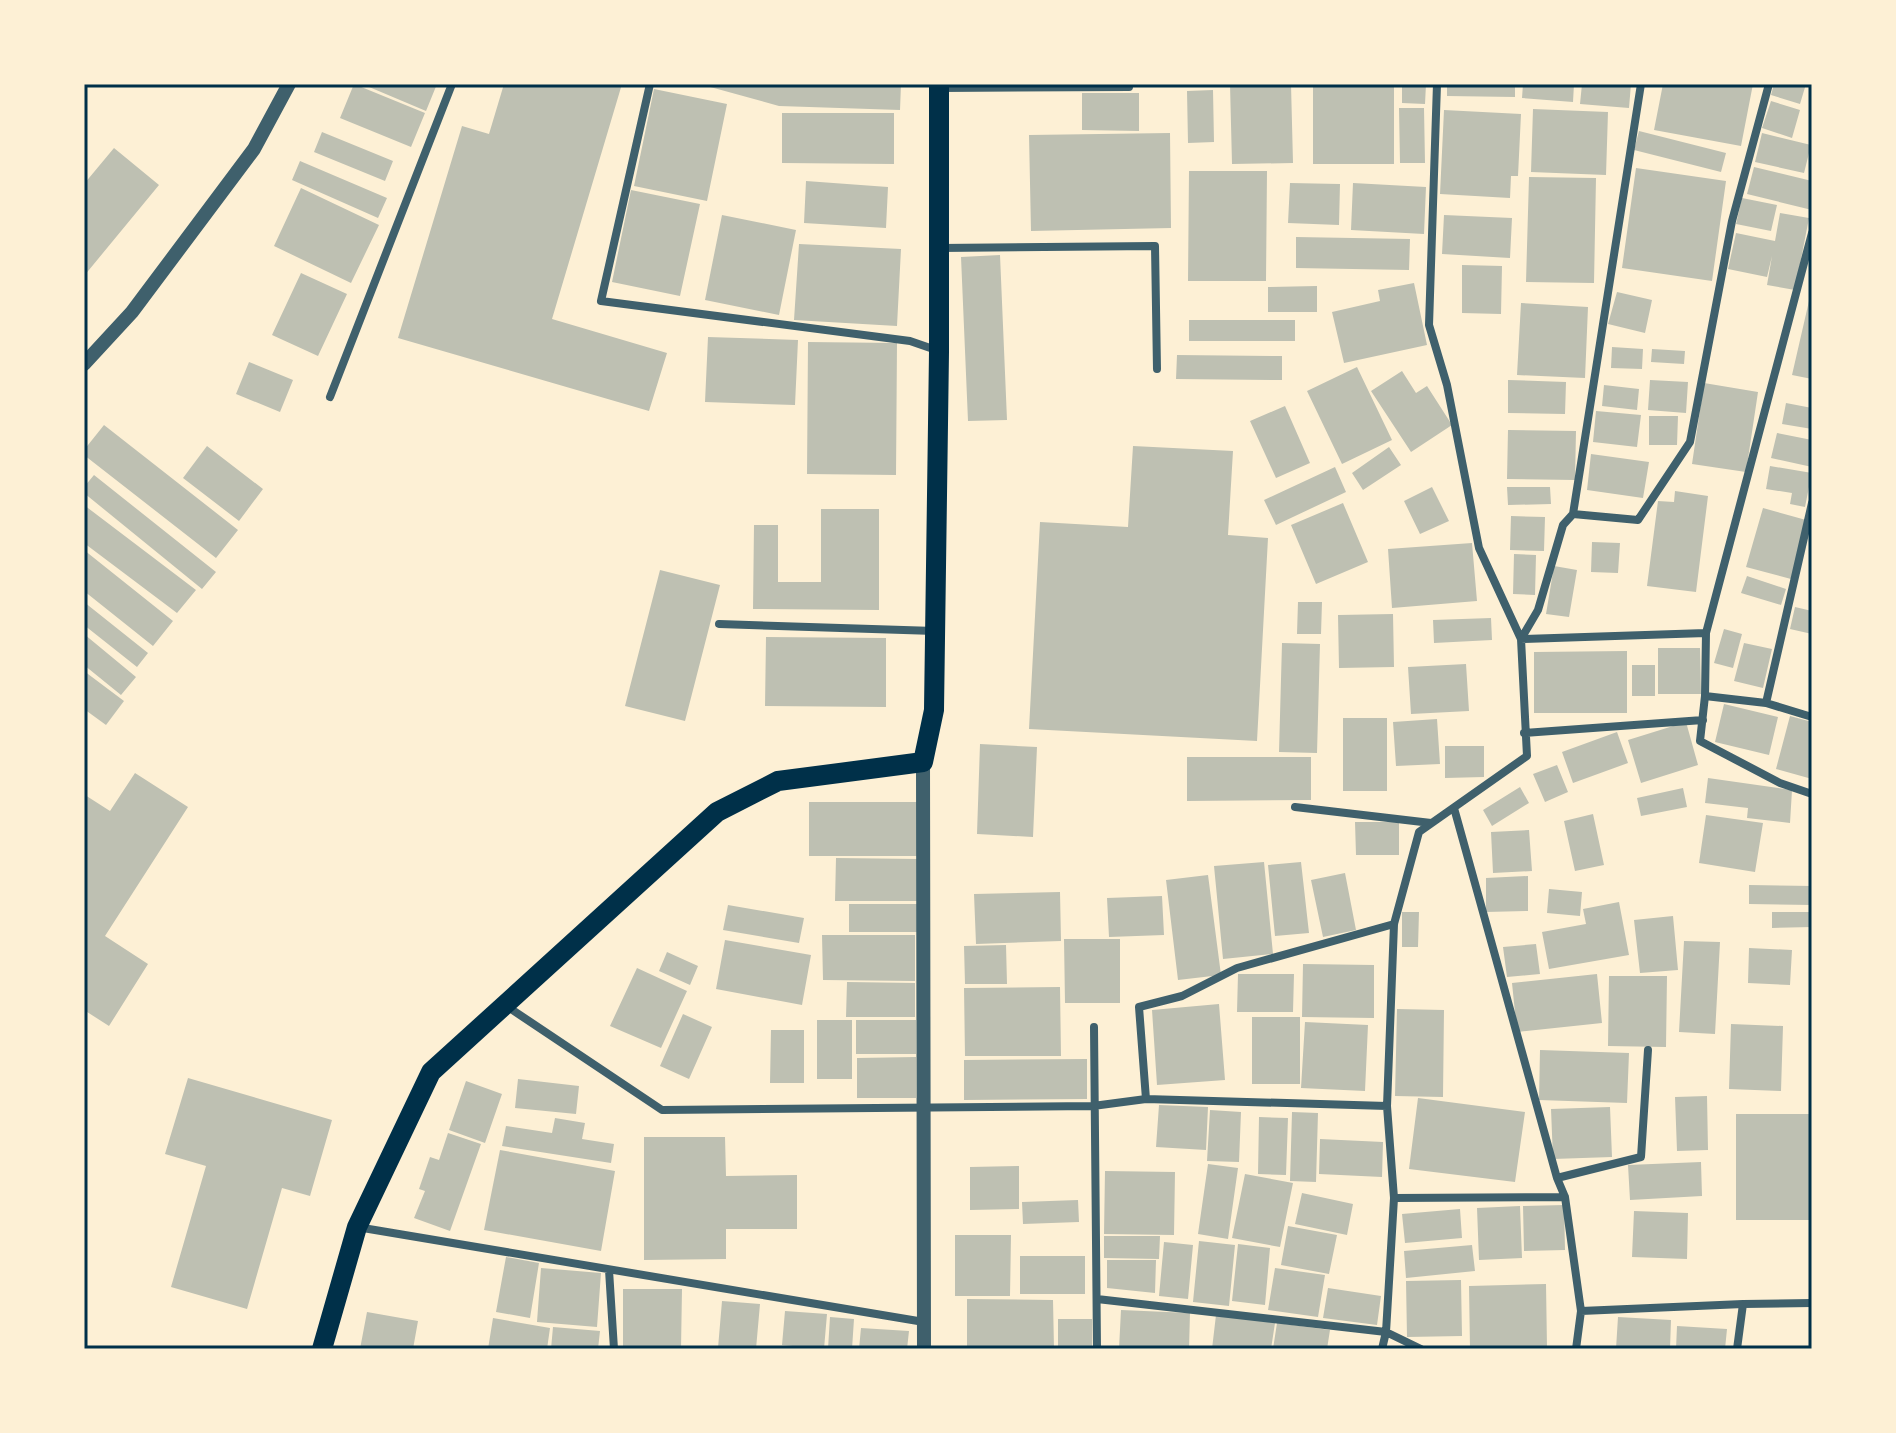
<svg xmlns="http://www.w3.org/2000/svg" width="1896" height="1433" viewBox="0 0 1896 1433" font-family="'Fira Sans Condensed',sans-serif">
	<rect width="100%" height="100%" fill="#fdf0d5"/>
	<path fill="#bec0b2" d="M354 84 425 113 411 147 340 118Z
		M362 84H437L426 111Z
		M504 84H622L552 319 667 353 649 411 398 338 462 126 489 134Z
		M901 84 900 110 779 106 703 85Z
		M1230 84H1291L1293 163 1232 164Z
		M1313 84H1394V164H1313Z
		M1402 84H1426L1425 104 1402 103Z
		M1447 84H1515V97L1447 96Z
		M1523 84H1574L1573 102 1522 98Z
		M1582 84H1631L1629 108 1580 104Z
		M1663 84H1753L1741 146 1654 130Z
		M1774 84H1806L1800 104 1771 95Z
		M654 89 727 104 707 201 634 186Z
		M1213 90 1214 142 1188 143 1187 91Z
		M1082 93H1139V131L1082 130Z
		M1771 101 1800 110 1792 138 1762 128Z
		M1399 108H1424L1425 163H1400Z
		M1533 109 1608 112 1606 175 1531 172Z
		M1444 110 1521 114 1518 176H1511L1510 198 1440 194Z
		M782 113H894V164L782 163Z
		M1639 131 1726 153 1721 172 1634 150Z
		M322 132 393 161 385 181 314 152Z
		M1170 133 1171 228 1031 231 1029 135Z
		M1762 133 1811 145 1804 173 1755 162Z
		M114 148 159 185 84 276V184Z
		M300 161 387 198 378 218 292 180Z
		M1754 167 1812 181V210L1747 194Z
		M1636 168 1726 181 1712 281 1622 268Z
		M1189 171H1267L1266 281H1188Z
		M1529 177 1596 178 1594 283 1526 282Z
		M806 181 888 187 886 228 804 223Z
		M1290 183 1340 184 1339 225 1288 223Z
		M1353 183 1426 187 1424 234 1351 230Z
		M301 188 379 225 351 283 274 246Z
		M631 190 700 204 680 296 612 282Z
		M1742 198 1777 205 1771 231 1736 224Z
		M1780 213 1809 218 1795 290 1767 285 1772 256 1767 277 1728 269 1736 233 1775 241Z
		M722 215 796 230 779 315 705 300Z
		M1444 215 1512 218 1510 258 1442 254Z
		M1296 237 1410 239 1409 270 1296 268Z
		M799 244 901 249 897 326 794 320Z
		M1000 255 1007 420 968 421 961 257Z
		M1462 265 1502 266 1501 314 1462 313Z
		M301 273 347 294 318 356 272 335Z
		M1414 283 1427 345 1344 363 1332 312 1380 301 1378 290Z
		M1317 286V312H1268V287Z
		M1617 292 1652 300 1645 333 1608 324Z
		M1809 301 1812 302V379L1792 375Z
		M1521 303 1588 307 1585 378 1517 375Z
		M1189 320H1295V341H1189Z
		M708 337 798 340 795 405 705 402Z
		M808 342 897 343 896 475 807 474Z
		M1612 347 1643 349 1642 369 1611 368Z
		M1652 349 1685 351 1684 364 1651 362Z
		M1177 355 1282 356V380L1176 379Z
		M249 362 293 380 280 412 236 394Z
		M1357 367 1392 440 1342 464 1307 391Z
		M1402 371 1416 393 1427 386 1452 425 1411 452 1371 391Z
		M1508 380 1566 382 1565 414 1508 413Z
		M1650 380 1688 382 1686 413 1648 410Z
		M1704 383 1758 392 1746 472 1692 464Z
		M1604 385 1639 389 1637 410 1602 406Z
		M1786 403 1812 408V429L1782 424Z
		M1285 406 1310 463 1276 478 1250 421Z
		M1596 411 1641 415 1637 447 1593 442Z
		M1649 416H1678L1677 445H1649Z
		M104 425 238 530 216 558 84 455V450Z
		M1508 430 1576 431 1575 480 1507 479Z
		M1777 433 1812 440V467L1771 458Z
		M207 446 263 489 239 521 183 478Z
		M1133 446 1233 451 1228 535 1268 538 1257 741 1029 729 1040 522 1128 527Z
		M1389 447 1401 465 1363 490 1352 473Z
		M1591 454 1649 462 1643 498 1587 490Z
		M1770 466 1812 473V487H1809L1805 507 1790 504 1792 493 1766 489Z
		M1335 467 1346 492 1276 525 1264 500Z
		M94 475 216 572 202 589 84 493V487Z
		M1432 487 1449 521 1420 534 1404 501Z
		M1507 487H1550L1551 504 1508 505Z
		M1675 491 1708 496 1696 592 1647 586 1658 501 1674 502Z
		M1343 503 1368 562 1316 584 1291 525Z
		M84 505 196 590 177 613 84 543Z
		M1763 508 1806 520 1791 579 1746 567Z
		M821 509H879V610L753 609 754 525H778V582H821Z
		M1511 516 1545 517 1544 551 1510 550Z
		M1592 542 1620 543 1618 573 1591 572Z
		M1472 543 1477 601 1392 608 1388 549Z
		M84 550 173 621 153 646 84 591Z
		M1514 554 1536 555 1535 595 1513 594Z
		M1554 566 1577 570 1569 617 1546 614Z
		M660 570 720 585 685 721 625 706Z
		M1747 576 1786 589 1781 605 1741 593Z
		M84 602 148 653 137 667 84 625Z
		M1298 602H1322L1321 634H1297Z
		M1795 607 1812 611V634L1790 629Z
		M1393 614 1394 667 1339 668 1338 615Z
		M1491 618 1492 640 1434 643 1433 620Z
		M1724 629 1742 634 1733 668 1714 663Z
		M84 634 136 677 121 695 84 665Z
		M766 637 886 638V707L765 706Z
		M1282 643 1320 644 1317 753 1279 752Z
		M1744 643 1772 649 1763 688 1734 681Z
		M1658 648H1700L1701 694H1658Z
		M1627 651V713H1534V652Z
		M1466 664 1469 711 1411 714 1408 667Z
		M1632 665H1655V696H1632Z
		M84 671 124 701 106 725 84 709Z
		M1724 704 1778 717 1769 755 1715 742Z
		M1790 716 1812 722V779L1776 769Z
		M1343 718H1387V791H1343Z
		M1437 719 1440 764 1396 766 1393 722Z
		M1686 722 1698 765 1641 783 1628 740Z
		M1617 732 1628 763 1573 783 1562 752Z
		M980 744 1037 747 1033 837 977 834Z
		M1445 746H1484V777L1445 778Z
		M1187 757H1311V800L1187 801Z
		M1557 765 1568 792 1545 802 1533 774Z
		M135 773 188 807 105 936 148 964 109 1026 84 1010V797L85 795 110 811Z
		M1708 778 1792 790 1790 823 1747 818 1748 808 1705 803Z
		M1520 787 1529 803 1492 826 1483 810Z
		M1683 788 1687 807 1641 816 1637 798Z
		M809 802H917V856H809Z
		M1593 814 1604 865 1575 871 1564 821Z
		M1706 815 1763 823 1755 872 1699 863Z
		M1355 822H1399V855H1356Z
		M1529 830 1532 871 1493 873 1491 832Z
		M836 858 919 859V901H835Z
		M1264 862 1273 954 1223 959 1214 866Z
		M1301 862 1309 933 1275 936 1268 865Z
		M1345 873 1356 930 1323 937 1311 880Z
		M1208 875 1221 975 1178 980 1166 880Z
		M1528 876V911L1486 912V878Z
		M1749 885 1812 886V905L1749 904Z
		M1549 889 1582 892 1580 916 1547 913Z
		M1060 892 1061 941 976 944 974 894Z
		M1162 896 1164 935 1109 937 1107 898Z
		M1619 902 1629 955 1549 969 1542 932 1586 924 1583 909Z
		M849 904H919V932H849Z
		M728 905 804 918 799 943 723 930Z
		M1402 912H1419L1418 947H1402Z
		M1772 912H1812V927L1772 928Z
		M1673 916 1678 970 1640 973 1634 920Z
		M822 935H915V981L823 980Z
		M1064 939H1120V1003H1065Z
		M725 940 811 955 802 1005 716 989Z
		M1684 941 1720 942 1715 1034 1679 1032Z
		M1536 944 1540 974 1507 977 1503 947Z
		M1006 945 1007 984H965L964 946Z
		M1749 948 1792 950 1790 985 1748 983Z
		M667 952 698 966 690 985 659 971Z
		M1303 964 1374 965V1018L1302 1017Z
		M637 968 687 991 661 1048 610 1026Z
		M1238 974H1294L1293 1012H1237Z
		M1597 974 1602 1023 1517 1032 1512 983Z
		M1609 976H1667L1666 1047 1608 1046Z
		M847 982 915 983V1017H846Z
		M1060 987 1061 1056H965L964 988Z
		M1219 1004 1225 1080 1157 1085 1152 1010Z
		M1397 1009 1444 1010 1443 1097 1395 1096Z
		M683 1014 712 1027 689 1079 660 1066Z
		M1252 1017H1300V1084H1252Z
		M817 1020H852V1079H817Z
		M856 1020H916V1054H856Z
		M1305 1022 1368 1025 1365 1091 1301 1088Z
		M1731 1024 1783 1026 1781 1091 1729 1089Z
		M771 1030H804V1083H770Z
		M1540 1050 1629 1053 1627 1103 1539 1100Z
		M916 1057V1098H857V1058Z
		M1087 1059V1099L964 1100V1060Z
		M188 1078 332 1120 310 1196 282 1188 247 1309 171 1287 206 1166 165 1154Z
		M518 1079 579 1086 576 1114 515 1108Z
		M466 1081 502 1094 485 1143 449 1130Z
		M1707 1096 1708 1150 1677 1151 1675 1097Z
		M1418 1098 1525 1112 1515 1182 1409 1169Z
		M1159 1105 1208 1107 1206 1150 1156 1147Z
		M1610 1107 1612 1157 1553 1159 1551 1109Z
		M1210 1110 1241 1112 1239 1162 1207 1161Z
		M1292 1112 1318 1113 1316 1182 1290 1181Z
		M1736 1114H1812V1220H1736Z
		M1259 1117 1288 1118 1286 1175 1258 1174Z
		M555 1118 585 1123 582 1139 614 1144 611 1163 502 1146 506 1126 552 1133Z
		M448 1133 481 1144 450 1231 414 1218 425 1191 419 1189 430 1157 439 1160Z
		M644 1137H725L726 1176 797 1175V1229H726V1259L644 1260Z
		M1320 1139 1383 1142 1382 1177 1319 1174Z
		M500 1150 615 1171 601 1251 484 1230Z
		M1701 1162 1702 1196 1630 1200 1628 1165Z
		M1208 1164 1238 1168 1228 1239 1198 1234Z
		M1019 1166V1209L970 1210V1167Z
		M1105 1171 1175 1172 1174 1235 1104 1234Z
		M1245 1174 1293 1183 1280 1247 1232 1238Z
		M1302 1193 1353 1204 1347 1235 1295 1224Z
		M1078 1200 1079 1222 1023 1224 1022 1202Z
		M1564 1205 1565 1250 1524 1251 1523 1206Z
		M1520 1206 1522 1258 1479 1260 1477 1208Z
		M1460 1209 1462 1238 1405 1243 1402 1214Z
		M1634 1211 1688 1213 1687 1259 1632 1257Z
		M1288 1226 1337 1235 1329 1274 1281 1265Z
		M955 1235H1011L1010 1296H955Z
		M1104 1236H1160L1159 1259 1104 1258Z
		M1199 1241 1235 1245 1229 1306 1193 1302Z
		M1164 1242 1193 1245 1188 1299 1159 1296Z
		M1238 1244 1270 1248 1265 1305 1232 1301Z
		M1472 1245 1475 1271 1406 1278 1404 1251Z
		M1020 1256H1085V1294H1020Z
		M506 1257 539 1263 530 1318 496 1312Z
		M1107 1260H1156L1155 1293 1107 1288Z
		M541 1268 601 1273 597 1327 537 1322Z
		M1275 1268 1325 1275 1318 1317 1268 1310Z
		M1461 1280 1462 1336 1407 1337 1406 1281Z
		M1546 1284 1547 1348 1470 1349 1469 1286Z
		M1328 1288 1381 1296 1377 1325 1323 1318Z
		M623 1289H682L681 1349H623Z
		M967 1299 1053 1300 1054 1349H967Z
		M722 1301 760 1304 756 1349 718 1348Z
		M1121 1310 1190 1313 1189 1349H1119Z
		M785 1311 827 1314 824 1349 782 1345Z
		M367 1312 418 1321 413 1349H360Z
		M1216 1315 1275 1323 1271 1349H1212Z
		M830 1317 854 1319 852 1349H828Z
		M1618 1317 1671 1320 1670 1349H1616Z
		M493 1318 550 1328 547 1349H488Z
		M1058 1319H1092V1349H1058Z
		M1277 1323 1330 1330 1327 1349H1273Z
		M1677 1326 1727 1329 1725 1349H1676Z
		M553 1327 600 1331 598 1349H551Z
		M861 1328 909 1331 907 1349H859Z"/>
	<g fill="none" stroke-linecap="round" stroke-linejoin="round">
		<path stroke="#3f606c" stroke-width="8" d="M650 84 601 301 910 341 939 351
			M1437 84 1429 325 1447 385 1479 548 1521 639 1706 633
			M940 88 1129 87
			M1812 233 1706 633 1705 696 1700 741 1780 783 1812 794
			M940 248 1155 246 1157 369
			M330 397 452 84
			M1573 514 1638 520 1690 442 1732 221 1769 84
			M719 624 935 631
			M1705 696 1766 703 1812 717
			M1766 703 1812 503
			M1524 733 1703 720
			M1295 807 1431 823
			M1454 808 1557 1178 1565 1197 1581 1311 1576 1349
			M505 1005 662 1110 1093 1106 1146 1099 1387 1106
			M1094 1027 1097 1349
			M1146 1099 1139 1007 1182 996 1237 968 1394 924
			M1557 1178 1641 1157 1648 1050
			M1394 1198 1565 1197
			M357 1227 924 1322
			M609 1270 614 1349
			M1097 1299 1386 1332 1421 1349
			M1581 1311 1743 1304
			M1382 1349 1386 1332 1394 1198 1387 1106 1394 924 1419 832 1527 756 1521 639 1538 610 1563 525 1573 514 1641 84
			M1737 1349 1743 1304 1812 1303"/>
		<path stroke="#3f606c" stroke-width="14" d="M84 364 132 312 254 149 289 84
			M923 762 924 1349"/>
		<path stroke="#003049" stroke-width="20" d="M322 1349 357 1227 431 1072 717 812 778 781 923 762 934 710 939 352V84"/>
	</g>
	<rect width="1896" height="1433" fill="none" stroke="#fdf0d5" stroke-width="172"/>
	<rect x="86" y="86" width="1724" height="1261" fill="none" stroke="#003049" stroke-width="3"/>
</svg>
